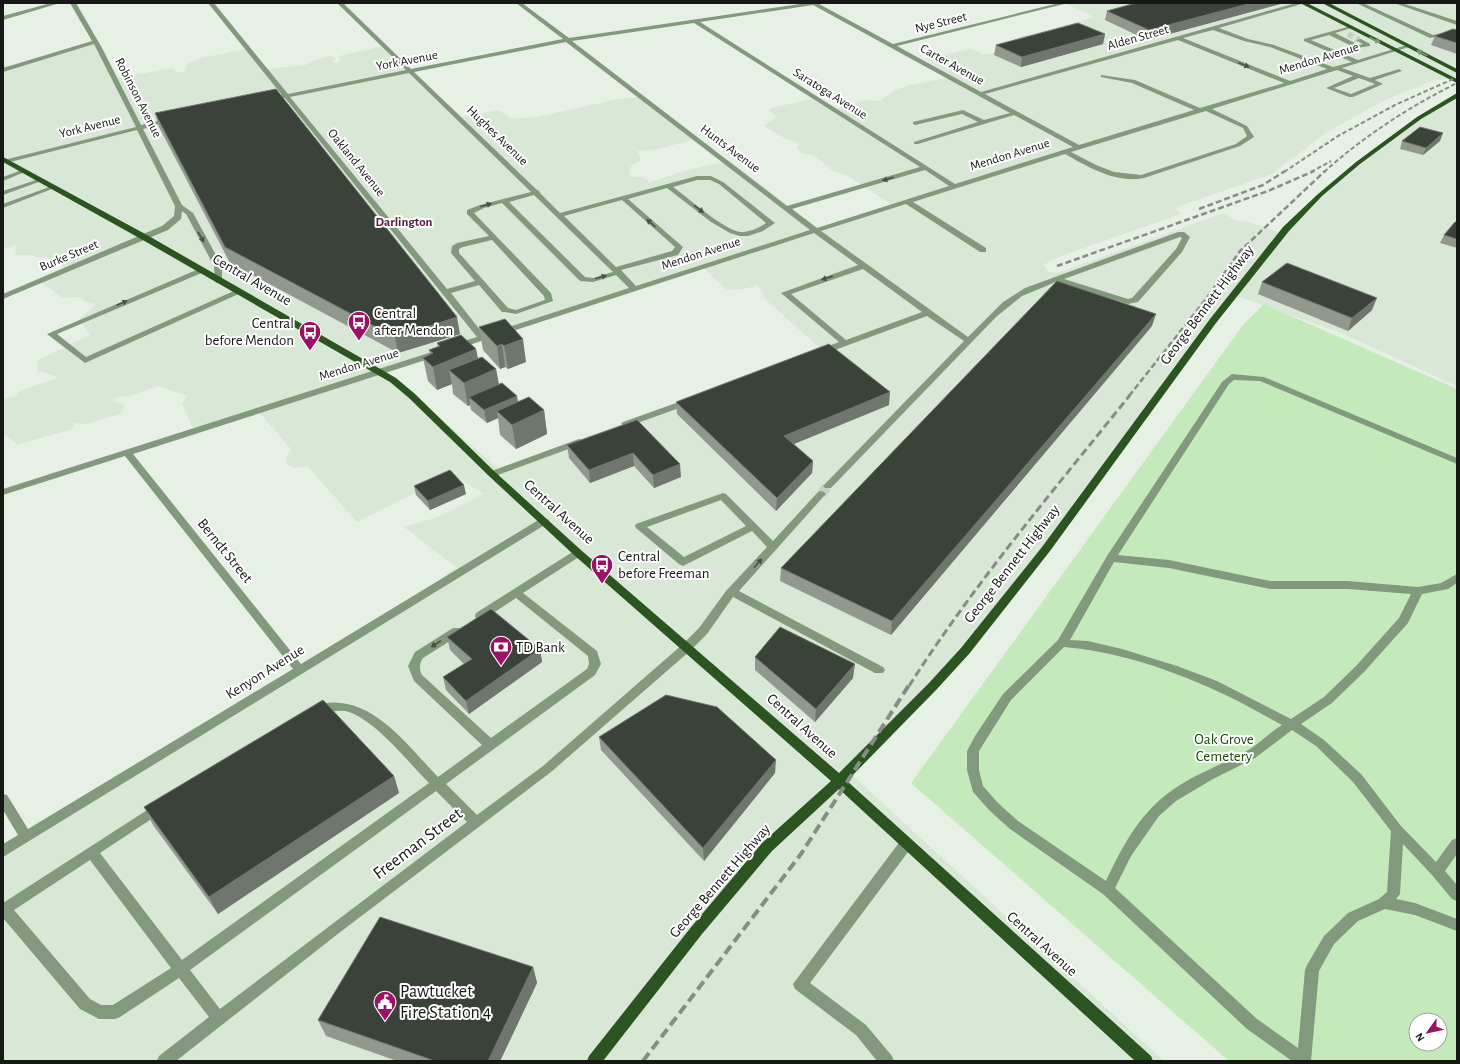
<svg xmlns="http://www.w3.org/2000/svg" width="1460" height="1064" viewBox="0 0 1460 1064" font-family="'Alegreya Sans',sans-serif">
	<rect width="100%" height="100%" fill="#e7f0e5"/>
	<path fill="#d9e7d6" fill-rule="evenodd" d="M1065 3H1457V77L1432 81 1381 102 1326 133 1272 174 1177 207 1176 209 1181 214 1061 256 1043 265 1048 271 1057 273 1224 213 1235 220 1249 222 1280 233 1316 198 1413 122 1457 95V386L1341 333 1237 296H1232L963 651 851 774 1164 1061H3V851L419 596 456 567 404 527 438 517 484 494 452 474 357 522 307 466 295 468 288 465 286 458 291 449 258 411 194 431 182 404 187 396 158 386 130 396 113 398 115 402 125 406 121 414 85 424 75 423 72 429 17 445 8 436 3 437V399L17 396 19 391 57 378 53 375 37 371 38 360 90 335 79 319 96 304 85 302 79 297 63 298 41 282 65 268 46 257 37 258 31 255H15L17 244 3 250V63L10 67 96 41 99 43 118 78 172 68 178 73 185 71 187 64 200 58 247 49 267 69 306 65 311 61 330 56 336 59 333 61 335 63 340 61 339 56 383 46 387 47 462 117 498 110 512 119 537 117 613 100 644 96 698 138 659 149 637 151 641 160 631 166 629 173 631 177H643L648 180V183L680 172 728 161 731 162 819 229 892 205 848 176 833 171 813 155 803 154 797 148 799 144 794 141 786 139 764 126 777 117 769 111 771 108 817 98 836 109 866 100 880 101 895 90 910 85 953 77 925 59 970 49 980 52 981 55 994 53 1022 45 1015 40 1020 36 1029 35 1094 17ZM703 268 727 290 744 289 758 285 765 299 823 351 500 468 493 464 385 370Z"/>
	<path fill="#c4eabb" fill-rule="evenodd" d="M1264 304 1457 389V1061H1229L911 783 1243 325ZM1416 1020H1440V1044H1416Z"/>
	<g fill="none" stroke-linecap="round" stroke-linejoin="round">
		<path stroke="#c8d0c6" stroke-width="6" stroke-dasharray="6 3" stroke-linecap="butt" d="M1348 34 1359 40"/>
		<path stroke="#c8d0c6" stroke-width="10" stroke-dasharray="10 5" stroke-linecap="butt" d="M821 494 828 486"/>
		<path fill="#82997d" fill-rule="evenodd" d="M51 3H60L3 20V16Z
			M70 3H76L102 48 141 125 170 118 173 120 143 129 182 205 193 213 222 266V283H216L215 281 214 266 186 214 182 211 181 219 168 230 3 299V294L162 226 174 216 175 206 137 130 6 163 3 161 4 160 136 127 94 44 3 72V68L92 41Z
			M208 3H214L288 94 406 70 337 3H343L411 69 563 39 516 3H522L569 38 807 3H820L819 4 893 44 1059 3H1068L897 46 981 92 1296 3H1305L1219 28 1248 39 1274 45 1333 67 1352 62 1304 41V39L1351 26V28L1335 33 1359 45 1363 44 1356 40 1361 39 1370 44V46L1356 48 1329 35 1311 40 1358 60 1407 45 1412 46 1342 68 1370 78 1399 69 1402 71 1375 80 1383 84 1353 97H1349L1326 88 1353 76 1337 70 1212 109 1247 126 1254 137 1240 146 1144 178C1117 184 1088 167 1065 154L913 202 986 248V252H980L906 204 821 231 968 337 1003 302 1025 288 1178 232H1184L1190 237 1182 252 1138 302 1128 304 1056 282 1022 296 996 317 831 488H825L823 486 825 484 964 341 927 316 824 354H818V350L839 342 781 293 858 265 814 233 460 348H454V344L477 337 285 98 268 100V98L282 95ZM813 5 1010 113 984 120 963 110 913 122V124L915 125 962 114 978 122 914 142V144H918L1014 115 1073 147 955 184 700 22ZM694 23 920 167 787 206 572 41ZM1213 30 1244 41 1270 47 1327 69 1290 81 1183 38ZM1178 40 1284 83 1200 108 1135 80 1101 75V77L1132 83 1194 110 1079 145 985 94ZM566 42 810 230 636 286 621 270 678 255 683 247 628 199 667 188 711 222 730 233 740 236H748L763 231 775 223 723 182 711 176H697L560 213 540 193 539 191 537 190 414 72ZM409 73 531 192 480 205 467 210V214L489 236 457 243 452 246 451 253 475 281 447 289 290 97ZM1359 78 1375 84 1351 94 1334 88ZM1206 111 1243 128 1247 136 1236 144 1141 175 1114 172 1096 165 1071 152ZM925 170 949 186 817 228 792 209ZM697 180H710L719 184 766 223C759 228 749 233 740 232 721 228 690 199 673 187ZM534 195 613 272 593 278 585 277 509 202ZM622 200 675 247 672 251 616 267 564 216ZM502 203 580 281 593 282 616 275 629 288 484 335 451 293 479 285 502 312H505L516 314 553 301 551 293 474 213 484 208ZM1180 237 1182 238 1176 249 1132 298 1128 299 1064 279ZM492 240 544 296 545 300 516 310 508 308 459 253V249L463 247ZM863 269 922 312 846 340 791 294Z
			M1356 3H1363L1433 35 1457 29V33L1430 38Z
			M1394 3H1402L1457 21V25Z
			M22 170 27 171 3 181V177Z
			M39 179 44 180 3 195V191Z
			M52 186 57 187 3 208V204Z
			M201 268 205 270 204 272 57 334 86 357 236 290H242L243 292 85 363 47 334Z
			M435 351 438 352V356L133 454 301 664 540 519H548L549 521 548 523 3 857V844L18 835 3 810V794L7 795 28 829 293 669 125 456 3 495V489Z
			M1232 374 1264 377 1457 458V464L1260 381 1234 380 1229 384 1118 555 1169 560 1270 581H1348L1418 587 1441 583 1457 574V583L1448 589 1422 594 1408 623 1364 672 1332 703 1301 724 1324 740 1361 774 1401 826 1436 862 1452 840 1457 838V854L1445 871 1457 885V901L1452 899 1432 875 1403 844 1400 894 1396 899 1415 903 1457 919V931L1415 915 1385 909 1358 921 1334 944 1319 971 1311 1061H1292L1247 1029 1103 894 1010 829 990 811 973 792 967 770V751L975 736 1003 694 1058 640 1107 556 1222 382ZM1114 562 1169 568 1270 589H1348L1411 594 1399 618 1356 666 1324 697 1291 719 1217 681 1177 666 1122 649 1088 641 1070 640ZM1064 647C1113 651 1163 667 1208 687 1234 698 1258 712 1282 725 1269 733 1258 745 1245 752 1219 766 1190 776 1167 794 1138 816 1121 849 1106 881L1018 821 998 803 983 786 979 770V751L1011 700ZM1292 730 1316 746 1353 782 1391 831 1387 892 1379 899 1348 913 1324 936 1307 965 1305 970 1298 1048 1257 1019 1115 888 1131 856 1159 816 1176 801 1213 779 1255 758Z
			M690 398 693 399 694 401 693 403 629 426 626 427 621 424 623 422Z
			M579 439 582 440 584 442 582 444 495 476 492 477 487 474 489 472Z
			M821 491 824 492 826 494 824 496 739 591 883 667 885 670 883 673H875L733 597 707 634 691 650 551 772 339 933 176 1061H157L159 1056 209 1017 179 978 120 1017 115 1019H99L80 1009 3 918V903L158 803 162 804 164 808 162 812 100 853 182 960 429 783C408 762 377 722 349 712 337 708 324 716 313 712L311 709 313 706C367 688 405 743 438 777L482 745 414 681 408 666 415 652 453 628H461L462 631 461 634 423 658C419 664 419 669 422 675L491 738 587 669 589 664 588 656 516 598 484 619H476L475 616 476 613 574 551H582L583 553 582 555 523 593 597 651 601 664 595 675 446 784 477 815 543 766 683 644 699 628 726 591 767 547 752 531 683 566 679 564 636 528 635 526 636 524 723 493 726 494 773 541 818 492ZM721 500 746 526 684 557 647 527ZM436 791 467 822 220 1009 190 970ZM90 860 171 968 113 1005H101L90 999 14 910Z
			M906 838 911 840 912 844 911 848 810 983 866 1025 892 1056 894 1061H877L856 1035 795 989 793 984 901 840Z"/>
		<path fill="#2b5421" fill-rule="evenodd" d="M1300 3H1307L1457 79V83Z
			M1322 3H1329L1457 69V73Z
			M1457 93V98L1421 119 1360 164 1322 196 1289 231 1216 323 1050 551 969 654 937 689 847 781 1151 1056 1153 1061H1135L839 789 772 851 702 934 603 1061H587L589 1056 692 926 762 843 831 781 574 555 489 476 409 398 390 382 141 239 3 162V157L5 158 147 235 396 378 415 394 495 472 582 551 839 773 929 683 961 648 1042 547 1210 319 1283 227 1318 194 1356 162 1417 117Z"/>
		<path stroke="#878d86" stroke-width="2" stroke-dasharray="4.5 2.5" stroke-linecap="butt" d="M1284 172 1338 136 1395 105 1453 79
			M1311 172 1331 161
			M1324 172C1364 136 1409 107 1457 83"/>
		<path stroke="#878d86" stroke-width="2.5" stroke-dasharray="6 3" stroke-linecap="butt" d="M1199 209 1263 185 1285 171
			M1057 266 1268 191 1314 171
			M1129 396 1206 299 1240 251 1325 171"/>
		<path stroke="#878d86" stroke-width="3" stroke-dasharray="8 4" stroke-linecap="butt" d="M909 686C974 584 1054 490 1130 395"/>
		<path stroke="#878d86" stroke-width="4" stroke-dasharray="10 5" stroke-linecap="butt" d="M643 1061 801 854 909 685"/>
	</g>
	<path fill="#91998f" d="M1136 3H1284L1147 40 1105 20 1107 11Z
		M1457 30V54L1431 45 1435 36Z
		M1105 34 1103 44 1021 67 994 55 996 45Z
		M155 113 460 334 398 353 230 263 159 127Z
		M1402 141H1440L1423 155 1400 149Z
		M1457 222V248L1440 243 1444 235Z
		M1262 282 1372 310 1348 331 1258 294Z
		M1152 326 891 635 780 581 781 568Z
		M479 327 526 362 508 369 505 367 500 369 483 350Z
		M437 343 476 349 478 358 496 369 499 384 518 401 544 410 547 434 516 449 500 435 498 418 487 423 471 410 470 405 468 406 453 394 452 384 437 390 428 381 423 358 430 354 429 350 438 347Z
		M676 402 889 405 794 444 813 461 812 473 776 511 677 414Z
		M637 420 681 477 654 488 634 466 590 483 569 458 567 445Z
		M414 486 466 494 430 510 416 495Z
		M447 637 540 649 542 662 469 714 446 690 443 677 464 664 450 650Z
		M755 657 853 678 815 722 755 670Z
		M599 737 775 773 704 861 601 750Z
		M394 776 399 793 218 914 153 825 144 807Z
		M533 967 537 983 500 1061H397L326 1036 318 1020Z"/>
	<path fill="#6f766d" d="M1252 3H1284L1147 40 1149 30Z
		M1105 34 1103 44 1021 67 1022 57Z
		M1443 133 1440 141 1423 155 1426 148Z
		M1377 298 1372 310 1348 331 1352 318Z
		M1156 314 1152 326 891 635 892 621Z
		M457 317 460 334 398 353 395 337Z
		M523 339 526 362 508 369 504 346Z
		M502 344 505 367 500 369 497 346Z
		M476 349 480 372 449 370 452 384 437 390 433 367Z
		M496 369 500 392 469 397 470 405 468 406 464 383Z
		M890 392 889 405 784 448V436Z
		M517 396 519 408 497 411 498 418 487 423 484 410Z
		M544 410 547 434 516 449 512 425Z
		M633 453 634 466 590 483 589 470Z
		M813 461 812 473 776 511 777 498Z
		M680 464 681 477 654 488 653 475Z
		M464 485 466 494 430 510 428 501Z
		M540 649 542 662 469 714 466 701Z
		M855 664 853 678 815 722 816 709Z
		M776 760 775 773 704 861 703 848Z
		M394 776 399 793 218 914 209 897Z
		M533 967 537 983 500 1061H488Z"/>
	<path fill="#3b4239" stroke="#6f766d" d="M1136 3H1252L1149 30 1107 11Z
		M1078 23 1105 34 1022 57 996 45Z
		M1453 29 1457 30V43L1435 36Z
		M276 89 457 317 395 337 225 247 155 113Z
		M1420 127 1443 133 1426 148 1402 141Z
		M1455 222H1457V239L1444 235Z
		M1287 263 1377 298 1352 318 1262 282Z
		M1057 281 1156 314 892 621 781 568Z
		M505 319 523 339 504 346 502 344 497 346 479 327Z
		M461 335 476 349 433 367 423 358 433 353 429 350 440 346 437 343Z
		M829 344 890 392 784 436 813 461 777 498 676 402Z
		M482 357 496 369 464 383 449 370Z
		M502 383 517 396 484 410 469 397Z
		M529 397 544 410 512 425 497 411Z
		M637 420 680 464 653 475 633 453 589 470 567 445Z
		M450 470 464 485 428 501 414 486Z
		M491 609 540 649 466 701 443 677 472 659 447 637Z
		M780 627 855 664 816 709 755 657Z
		M666 695 717 707 776 760 703 848 599 737Z
		M323 700 394 776 209 897 144 807Z
		M380 917 533 967 488 1061H435L318 1020Z"/>
	<defs><path id="oneway-solid" d="M-6-.8H1V-3.2L6.5 0L1 3.2V.8H-6Z"/></defs>
	<g fill="#80987a">
		<use href="#oneway-solid" transform="translate(1375 40) rotate(27)"/>
		<use href="#oneway-solid" transform="translate(1422 53) rotate(-153)"/>
	</g>
	<g fill="#465243">
		<use href="#oneway-solid" transform="translate(1244 65) rotate(22)"/>
		<use href="#oneway-solid" transform="translate(888 179) rotate(164)"/>
		<use href="#oneway-solid" transform="translate(486 205) rotate(-16)"/>
		<use href="#oneway-solid" transform="translate(699 209) rotate(37)"/>
		<use href="#oneway-solid" transform="translate(651 223) rotate(-138)"/>
		<use href="#oneway-solid" transform="translate(201 237) rotate(60)"/>
		<use href="#oneway-solid" transform="translate(601 277) rotate(-16)"/>
		<use href="#oneway-solid" transform="translate(827 278) rotate(162)"/>
		<use href="#oneway-solid" transform="translate(122 303) rotate(-23)"/>
		<use href="#oneway-solid" transform="translate(758 563) rotate(-48)"/>
		<use href="#oneway-solid" transform="translate(436 644) rotate(147)"/>
	</g>
	<defs>
		<g id="bus-pin" transform="scale(1.15)"><path d="M0 17L-7.5 6A9.5 9.5 0 1 1 7.5 6Z" fill="#991266" stroke="#fff"/><path d="M-5-6H5V4H4V6H2V4H-2V6H-4V4H-5ZM-3.5-4V0h7V-4ZM-3.5 1.2v1.5H-2V1.2ZM2 1.2v1.5H3.5V1.2Z" fill="#fff"/></g>
		<g id="bank-pin" transform="scale(1.15)"><path d="M0 17L-7.5 6A9.5 9.5 0 1 1 7.5 6Z" fill="#991266" stroke="#fff"/><path d="M-6-4H6V4H-6ZM0-2.3a2.3 2.3 0 1 0 0 4.6a2.3 2.3 0 1 0 0-4.6Z" fill="#fff"/></g>
		<g id="civic-pin" transform="scale(1.15)"><path d="M0 17L-7.5 6A9.5 9.5 0 1 1 7.5 6Z" fill="#991266" stroke="#fff"/><path d="M-.6-6.5H3V-4.5H.6V-3L4-1V1h2V6H-6V1h2V-1L-.6-3ZM-1.2 2.5V6h2.4V2.5Z" fill="#fff"/></g>
	</defs>
	<g fill-rule="evenodd">
		<use href="#bus-pin" x="359" y="322"/>
		<use href="#bus-pin" x="310" y="332"/>
		<use href="#bus-pin" x="602" y="565"/>
		<use href="#bank-pin" x="501" y="647"/>
		<use href="#civic-pin" x="385" y="1002"/>
	</g>
	<g text-anchor="middle" dominant-baseline="central" stroke-width="4" stroke-linejoin="round" paint-order="stroke">
		<g font-size="13" fill="#151814" stroke="#fff">
			<text transform="translate(941 23) rotate(-14)">Nye Street</text>
			<text transform="translate(1138 38) rotate(-16)">Alden Street</text>
			<text transform="translate(1319 59) rotate(-17)">Mendon Avenue</text>
			<text transform="translate(407 61) rotate(-11)">York Avenue</text>
			<text transform="translate(952 65) rotate(29)">Carter Avenue</text>
			<text transform="translate(830 94) rotate(32)">Saratoga Avenue</text>
			<text transform="translate(138 98) rotate(63)">Robinson Avenue</text>
			<text transform="translate(90 127) rotate(-14)">York Avenue</text>
			<text transform="translate(497 136) rotate(44)">Hughes Avenue</text>
			<text transform="translate(730 149) rotate(37)">Hunts Avenue</text>
			<text transform="translate(1010 155) rotate(-17)">Mendon Avenue</text>
			<text transform="translate(356 163) rotate(51)">Oakland Avenue</text>
			<text transform="translate(701 254) rotate(-18)">Mendon Avenue</text>
			<text transform="translate(69 256) rotate(-23)">Burke Street</text>
			<text transform="translate(359 365) rotate(-17)">Mendon Avenue</text>
		</g>
		<g font-size="13" font-weight="bold" fill="#581a3d" stroke="#fff">
			<text x="404" y="222">Darlington</text>
		</g>
		<g font-size="15" fill="#151814" stroke="#fff">
			<text transform="translate(252 280) rotate(30)">Central Avenue</text>
			<text transform="translate(1207 305) rotate(-53)">George Bennett Highway</text>
			<text transform="translate(559 512) rotate(42)">Central Avenue</text>
			<text transform="translate(225 551) rotate(51)">Berndt Street</text>
			<text transform="translate(1012 564) rotate(-52)">George Bennett Highway</text>
			<text transform="translate(265 672) rotate(-32)">Kenyon Avenue</text>
			<text transform="translate(802 726) rotate(42)">Central Avenue</text>
			<text transform="translate(720 881) rotate(-49)">George Bennett Highway</text>
			<text transform="translate(1042 944) rotate(42)">Central Avenue</text>
		</g>
		<g font-size="15" fill="#151814" stroke="#fff" text-anchor="start">
			<text x="374" y="313">Central<tspan x="374" dy="17">after Mendon</tspan></text>
			<text x="294" y="323" text-anchor="end">Central<tspan x="294" dy="17">before Mendon</tspan></text>
			<text x="618" y="556">Central<tspan x="618" dy="17">before Freeman</tspan></text>
			<text x="516" y="647">TD Bank</text>
		</g>
		<g font-size="15" fill="#154904" stroke="#fff">
			<text x="1224" y="739">Oak Grove<tspan x="1224" dy="17">Cemetery</tspan></text>
		</g>
		<g font-size="18" fill="#151814" stroke="#fff">
			<text transform="translate(418 844) rotate(-37)">Freeman Street</text>
		</g>
		<g font-size="18" fill="#151814" stroke="#fff" text-anchor="start">
			<text x="400" y="992">Pawtucket<tspan x="400" dy="21">Fire Station 4</tspan></text>
		</g>
	</g>
	<rect width="1460" height="1064" fill="none" stroke="#151814" stroke-width="8"/>
	<g transform="translate(1428 1032) rotate(237)"><circle r="19" fill="#ffffff" stroke="#a1a3a1"/>
	<path d="M0-3L7 15L0 10L-7 15Z" fill="#991266"/>
	<text y="-6" font-size="11" font-weight="bold" text-anchor="middle" fill="#151814">N</text>
	</g>
</svg>
